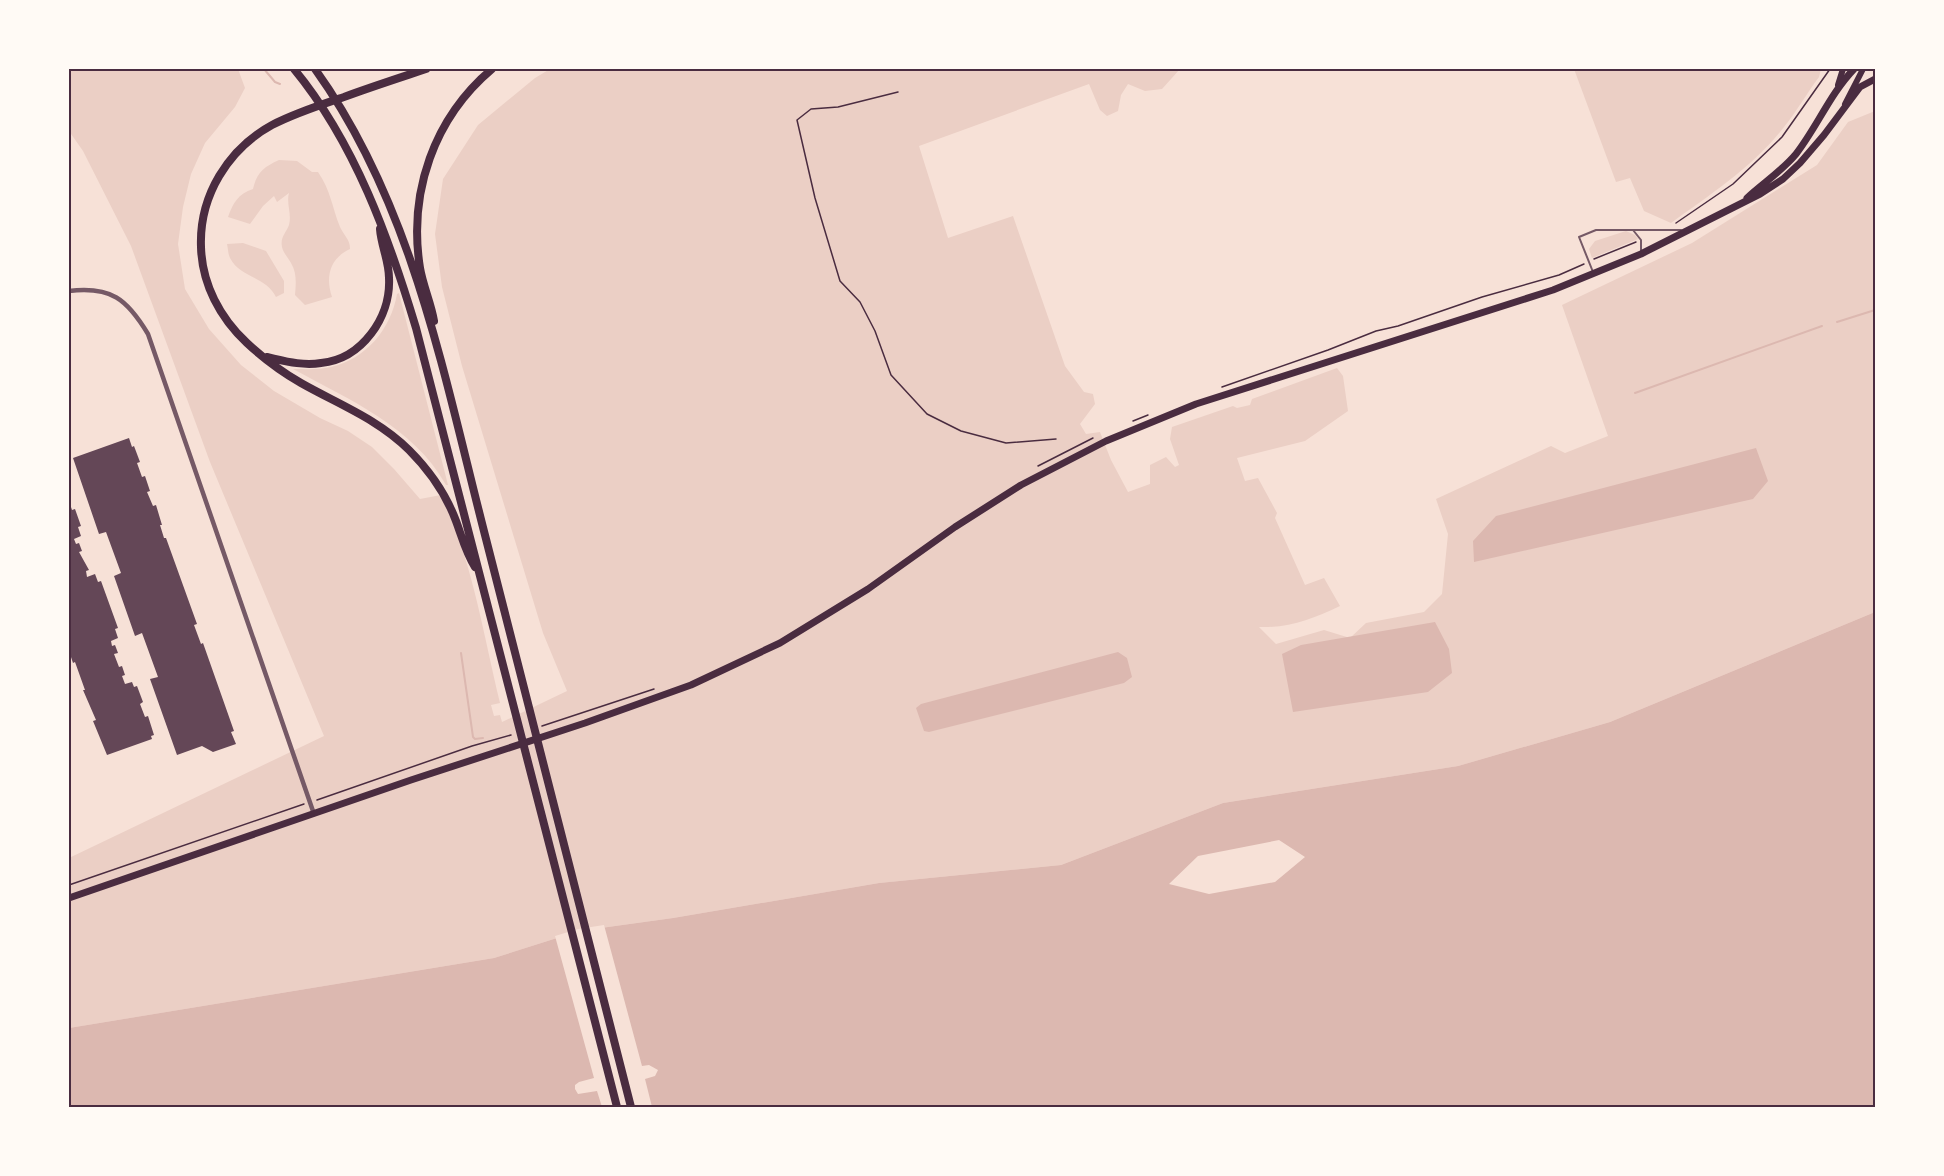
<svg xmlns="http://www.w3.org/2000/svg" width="1944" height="1176" viewBox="0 0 1944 1176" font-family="'Fira Sans',sans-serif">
	<rect width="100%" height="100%" fill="#f7e1d7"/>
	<path fill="#ebcfc5" d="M69 69H238L245 88 235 107 205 143 191 174 183 207 178 244 185 289 209 329 241 365 274 391 320 418 348 431 372 447 394 469 420 499 441 495C472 559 483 633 500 703L491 705 494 716 500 715 502 722 567 691 543 633 462 366 442 287 435 234 443 179 478 125 535 78 550 69H1180L1162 89 1145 91 1128 84 1121 95 1118 111 1107 116 1100 110 1089 84 919 146 948 238 1013 216 1065 366 1084 392 1093 394 1095 404 1080 424 1086 434 1100 432 1111 460 1128 492 1150 484V465L1166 457 1175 467 1179 465 1170 439 1172 427 1233 406 1237 408 1250 405 1252 399 1337 368 1343 376 1348 411 1305 441 1237 458 1245 481 1258 478 1277 513 1275 518 1305 585 1324 578 1340 606C1312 619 1291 628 1259 627L1276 644 1324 630 1350 638 1366 623 1424 612 1442 594 1448 534 1436 499 1551 446 1565 453 1608 436 1562 305 1692 243 1817 165 1848 122 1875 111V612L1610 722 1458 766 1223 803 1061 865 879 883 673 918 579 931 494 958 69 1028V858L324 736 210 462 131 246 83 151 69 131Z
		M1574 69H1821L1819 77C1807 93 1797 111 1784 127 1754 166 1711 194 1671 223L1644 211 1630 178 1616 182Z
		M279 160 297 161 312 172H318C331 191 332 207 340 227 344 236 350 239 350 249 330 258 325 277 332 297L305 305 295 295C296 284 297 273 291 263 288 258 283 252 282 247 280 237 286 233 289 225 292 214 286 203 289 193L277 202 274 196 263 206 250 224 228 217C233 203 238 194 253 189 257 172 264 167 279 160Z
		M1626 231 1635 235 1638 239 1592 258 1589 249 1595 241Z
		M243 243 266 251 284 281V293L276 297C266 276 240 278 230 258 228 254 228 248 227 244Z
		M399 293 448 485H446C414 427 348 399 293 369 306 369 319 370 331 367 366 359 391 329 397 294Z"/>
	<path fill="#dcb8b0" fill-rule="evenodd" d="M1756 448 1768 481 1753 499 1474 562 1473 541 1496 516Z
		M1875 612V1107H69V1028L494 958 579 931 673 918 879 883 1061 865 1223 803 1458 766 1610 722ZM1279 840 1305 857 1275 882 1209 894 1169 884 1198 856Z
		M1435 622 1449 649 1452 673 1428 692 1293 712 1282 654 1301 645Z
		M1118 652 1127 658 1132 677 1124 683 929 732 924 731 916 708 921 704Z"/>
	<path fill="#f7e1d7" d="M604 925 642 1066 649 1065 658 1070 655 1076 645 1079 652 1107H602L597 1091 578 1094 575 1089V1085L579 1082 594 1078 555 936 578 929Z"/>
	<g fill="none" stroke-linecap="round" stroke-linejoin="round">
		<path stroke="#dcb8b0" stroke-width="2" d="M264 69 275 82 280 84
			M1837 322 1875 310
			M1635 393 1822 326
			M461 653 473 737 475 739 483 738"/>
	</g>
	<path fill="#644757" d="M129 438 132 447 134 446 140 462 137 463 142 477 145 476 150 491 147 492 153 506 156 505 162 525H160L164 538H166L197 624 194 625 201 644 203 643 234 731 231 732 236 744 213 752 202 746 177 755 150 679 158 677 142 633 135 636 114 576 121 573 106 532 99 534 73 458Z
		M69 501 72 510 75 509 81 526 78 527 81 536 74 539 76 544 79 543 82 551 79 552 89 570 86 571 87 577 95 574 98 582 101 581 118 628 115 629 118 638 111 641 112 646 115 645 118 653 114 654 119 667 122 666 125 675 122 676 125 684 132 682 134 687 137 686 143 702 140 704 145 717 148 716 154 735 151 736 152 739 107 755 93 721 96 720 83 690H85L75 662 73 663 69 651Z"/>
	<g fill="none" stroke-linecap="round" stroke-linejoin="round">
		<path stroke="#4a2c40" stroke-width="1.5" d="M898 92 838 107 811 109 797 120 815 198 840 281 860 302 875 331 891 375 927 414 961 431 1006 443 1056 439
			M1676 223 1733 184 1782 137 1830 69
			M1594 259 1636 242
			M1222 387 1328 350 1376 331 1398 326 1482 297 1559 275 1584 264
			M1133 421 1148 415
			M1038 466 1093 438
			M542 726 654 689
			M317 800 472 746 511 735
			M69 885 304 804"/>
		<path stroke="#755966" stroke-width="2" d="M1633 230 1641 240V251
			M1593 272 1579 237 1596 230H1681"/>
		<path stroke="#755966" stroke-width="4.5" d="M69 291C111 286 127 299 148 334L314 814"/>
		<path stroke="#4a2c40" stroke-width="6" d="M1838 85 1843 69
			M1845 104 1863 69"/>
		<path stroke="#4a2c40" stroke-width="7" d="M1747 198C1763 183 1782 171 1796 154 1817 127 1830 94 1854 69
			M69 898 411 780 585 723 691 685 780 643 868 589 955 527 1021 485 1106 441 1196 404 1553 290 1641 254 1760 194 1783 179 1800 163 1824 135 1860 87 1875 79"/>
		<path stroke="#4a2c40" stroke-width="8" d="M294 69C355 143 389 238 416 328L617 1107
			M315 69C414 207 444 377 486 539 535 728 582 918 631 1107
			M426 69C399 78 371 87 344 97 320 105 295 113 272 125 228 149 199 196 201 247 202 284 220 318 247 343 263 358 282 372 301 383 338 404 378 419 409 450 429 470 446 494 456 521 462 537 466 553 475 567
			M434 321C431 303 423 286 420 268 408 192 434 118 492 69
			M267 357C285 361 302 366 321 363 362 359 391 317 389 278 389 261 381 245 380 229"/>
	</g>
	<rect width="1944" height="1176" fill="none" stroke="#fffaf5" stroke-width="141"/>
	<rect x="70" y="70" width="1804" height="1036" fill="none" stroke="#4a2c40" stroke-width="2"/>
</svg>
